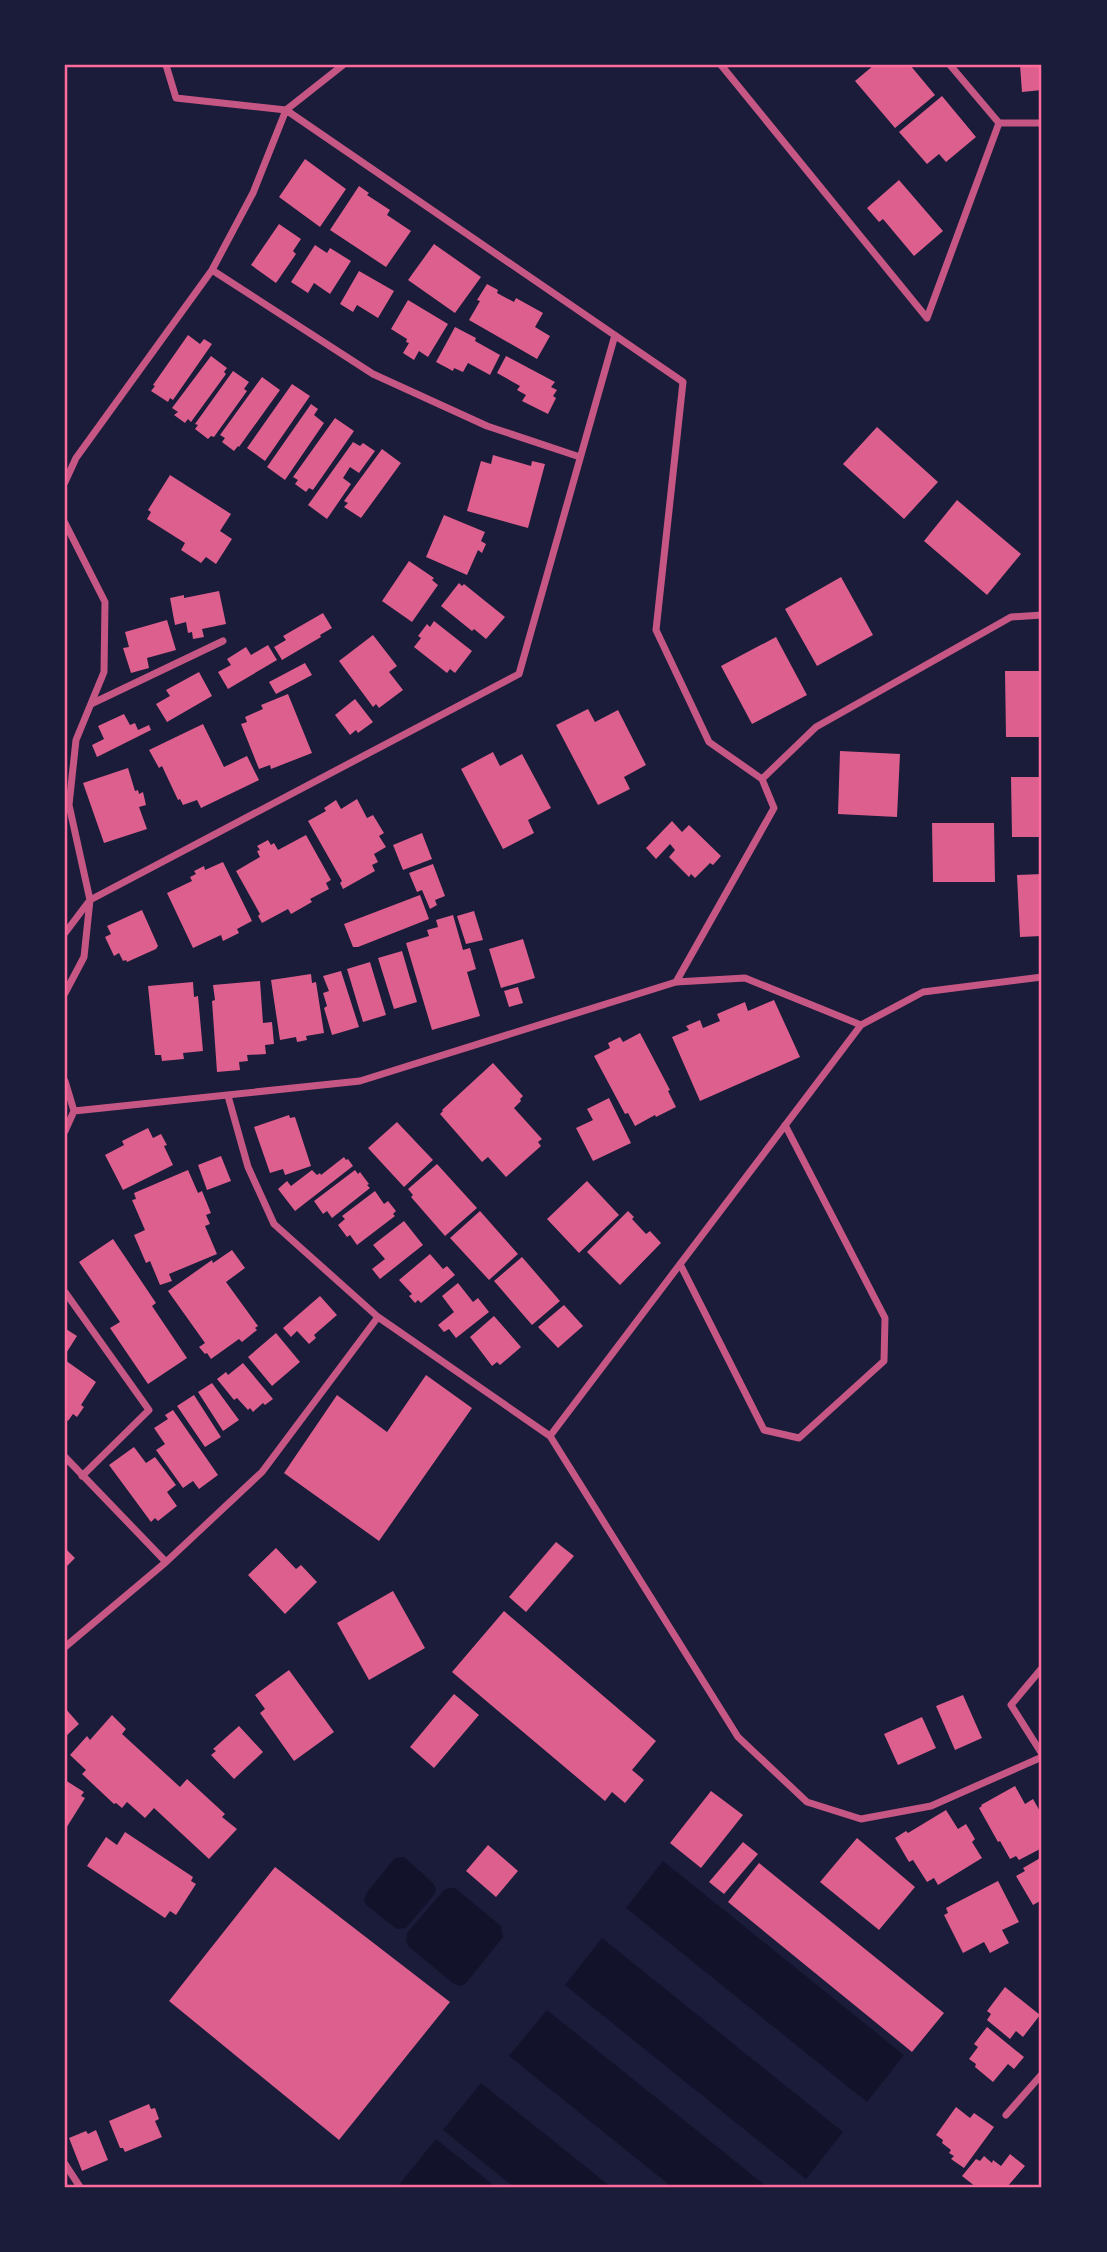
<svg xmlns="http://www.w3.org/2000/svg" width="1107" height="2252" viewBox="0 0 1107 2252" font-family="'Zilla Slab',serif">
	<rect width="100%" height="100%" fill="#1b1b3a"/>
	<path fill="#12122b" d="M400 1857H404L433 1883 436 1889 434 1895 406 1928 397 1929 366 1905 364 1900 366 1894 394 1859Z
		M663 1861 904 2055 867 2102 626 1908Z
		M449 1888H455L501 1926 503 1937 466 1983 460 1986 454 1984 409 1947 406 1941 407 1933 444 1890Z
		M602 1938 843 2132 806 2179 565 1985Z
		M547 2010 767 2187H672L509 2056Z
		M481 2083 611 2187H514L443 2130Z
		M436 2139 496 2187 398 2186Z"/>
	<path fill="#dd5f8e" d="M874 65H910L935 95 895 128 855 81Z
		M1020 65H1042V90L1022 92Z
		M942 96 976 137 946 162 939 154 927 164 899 132Z
		M305 159 346 189 320 227 279 197Z
		M899 180 943 231 914 256 883 219 879 222 867 208Z
		M359 186 369 193 367 195 390 210 387 215 411 231 386 267 330 230Z
		M279 224 301 239 293 251 296 254 276 283 251 265Z
		M434 244 481 277 455 313 408 280Z
		M315 245 327 253 330 248 351 261 330 294 314 283 308 293 291 282Z
		M359 271 394 291 378 318 357 305 353 312 340 304Z
		M487 284 498 290 497 293 514 302 516 298 543 313 535 327 550 336 537 359 469 320 480 301 477 300Z
		M408 300 448 324 428 357 419 351 414 360 403 353 409 343 406 342 407 339 391 329Z
		M455 327 476 338 475 341 500 355 490 375 468 363 463 372 454 368 453 371 436 362Z
		M188 335 200 344 204 339 212 344 173 400 170 398 168 402 151 391 155 386 153 385Z
		M211 356 227 368 224 372 226 374 191 422 188 419 185 423 174 415 178 412 172 408Z
		M506 356 555 382 551 387 557 390 553 396 556 398 548 414 522 401 526 395 517 390 520 386 497 373Z
		M233 371 249 382 244 389 247 391 214 437 211 436 208 439 195 429 198 425 195 424Z
		M262 377 280 390 239 447 238 446 234 451 222 442 225 438 220 435Z
		M292 384 310 396 265 461 247 448Z
		M311 404 318 409 314 415 324 423 285 480 267 467Z
		M335 418 354 431 313 490 309 488 306 492 295 484 298 480 293 477Z
		M877 427 938 482 904 519 843 464Z
		M353 442 360 446 363 443 375 451 359 473 350 467 343 478 351 484 327 519 308 505Z
		M382 449 401 463 361 518 344 507 348 503 344 501Z
		M493 455 531 466 532 461 545 464 528 528 467 511 481 461 491 464Z
		M170 475 231 514 220 531 232 539 216 564 206 557 201 563 181 550 185 543 147 519 151 512 148 510Z
		M957 500 1021 554 987 595 924 541Z
		M444 515 485 532 481 541 486 544 482 553 478 550 467 575 426 557Z
		M409 561 434 578 432 580 438 585 412 622 382 601Z
		M841 577 873 635 817 666 785 609Z
		M459 583 462 586 464 584 505 617 486 639 474 629 472 631 441 606Z
		M219 591 226 624 202 629 204 637 193 639 192 632 188 633 186 622 175 625 170 598 184 595V598Z
		M323 613 332 628 320 635 321 637 282 660 274 647 286 640 283 636Z
		M167 620 176 650 147 658 149 668 131 673 123 648 129 647 125 632Z
		M434 621 472 651 455 673 450 669 447 673 414 647 421 638 418 636 427 624 430 627Z
		M373 635 397 666 389 672 403 690 379 708 376 704 373 707 339 661Z
		M776 637 807 695 752 724 721 666Z
		M268 645 277 660 228 689 218 672 231 665 227 659 246 647 251 655Z
		M305 663 312 675 276 694 269 682Z
		M1005 671H1042V737H1006Z
		M199 672 212 696 167 722 156 704 170 696 166 690Z
		M288 694 312 753 271 769 270 765 259 769 241 724 247 722 245 717 263 709 261 705Z
		M355 699 373 722 358 733 356 730 350 735 335 715Z
		M588 709 595 722 618 710 646 765 624 777 630 789 598 805 556 725Z
		M124 714 130 725 135 723 138 730 149 725 151 730 97 757 92 745 104 739 98 726Z
		M203 724 224 767 247 756 259 780 201 808 197 800 183 805 180 799 178 800 162 766 159 768 149 750Z
		M840 751 900 754 897 817 838 814Z
		M493 752 500 766 522 754 551 808 528 820 534 833 503 849 461 769Z
		M128 768 135 791 138 790 139 794 143 792 146 805 139 807 147 829 104 843 83 783Z
		M1011 777H1042V837H1012Z
		M357 799 367 818 373 815 384 833 379 836 386 847 374 854 378 862 372 865 375 871 343 889 340 883 342 881 308 821 326 811 324 808 336 800 341 809Z
		M672 821 682 832 689 825 721 856 713 865 710 863 695 878 691 874 689 877 669 857 675 850 670 844 656 859 646 848Z
		M932 823H994L995 882H933Z
		M422 833 432 859 403 870 393 845Z
		M306 835 331 880 326 883 329 889 310 899 312 902 291 914 288 909 262 923 258 916 260 914 236 871 260 857 257 851 260 850 257 846 268 840 271 845 274 843 278 850Z
		M223 862 252 921 237 929 239 933 223 941 221 935 193 948 167 893 192 881 190 877 196 874 194 871 204 866 205 870Z
		M433 864 445 896 435 900 437 905 430 909 422 890 417 892 409 873Z
		M1042 874V936L1020 937 1017 875Z
		M420 895 429 919 358 947H353L344 924Z
		M142 910 158 946 156 949 127 962 126 960 123 961 119 953 114 956 105 937 111 934 107 926Z
		M474 911 483 940 466 944 457 916Z
		M453 915 463 950 470 948 476 969 467 972 480 1016 432 1030 406 943 429 936 427 930 438 927 436 920Z
		M523 939 535 978 501 988 489 949Z
		M402 951 417 1002 394 1009 378 958Z
		M370 962 386 1015 363 1022 347 969Z
		M341 971 359 1027 332 1035 324 1008 327 1006 323 993 329 991 323 976Z
		M311 974 312 983 316 982 324 1033 306 1036 307 1040 297 1042 296 1037 280 1040 271 980Z
		M260 981 263 1023 272 1022 274 1044 265 1045 266 1054 247 1055 248 1061 239 1062 240 1070 217 1072 212 1001 215 1000 213 985Z
		M193 982 194 997 198 996 203 1051 183 1053 184 1059 162 1061 161 1055H155L148 986Z
		M518 987 523 1003 509 1007 504 991Z
		M774 1000 800 1057 700 1101 672 1037 689 1030 686 1026 700 1020 703 1028 720 1021 717 1014 745 1002 748 1011Z
		M640 1033 670 1090 668 1091 676 1107 656 1117 655 1115 635 1126 628 1113 625 1114 594 1056 610 1048 608 1043 620 1037 623 1042Z
		M493 1063 523 1096 520 1099 521 1101 514 1108 542 1139 538 1142 541 1146 506 1177 488 1157 482 1162 440 1114 443 1111 442 1110Z
		M609 1098 631 1143 593 1161 576 1128 593 1120 587 1109Z
		M289 1115 290 1118 295 1117 311 1166 285 1175 283 1169 270 1173 254 1127Z
		M397 1122 433 1160 404 1187 368 1148Z
		M148 1128 153 1138 161 1134 167 1145 164 1146 173 1165 123 1190 105 1155 124 1145 122 1141Z
		M221 1156 231 1181 207 1190 198 1165Z
		M344 1157 346 1160 348 1159 353 1166 295 1211 278 1189 287 1181 291 1186 312 1170 317 1175 320 1173 321 1175Z
		M437 1164 477 1208 445 1236 411 1197 413 1195 408 1189Z
		M188 1170 198 1193 202 1191 211 1213 206 1215 210 1224 205 1226 217 1254 169 1274 172 1281 160 1285 150 1261 146 1263 134 1235 145 1230 132 1200 136 1199 134 1193Z
		M355 1170 358 1174 360 1172 369 1184 367 1185 370 1188 332 1218 327 1211 323 1214 314 1201Z
		M587 1181 619 1215 579 1253 547 1219Z
		M375 1191 384 1204 388 1201 396 1211 393 1214 395 1216 357 1245 350 1235 347 1237 338 1225 345 1219 342 1216Z
		M480 1211 518 1254 489 1280 450 1238Z
		M628 1211 634 1217 632 1219 646 1234 650 1231 661 1243 620 1285 587 1252Z
		M404 1221 423 1245 380 1279 372 1269 385 1259 373 1245Z
		M113 1239 156 1303 152 1306 187 1358 148 1384 110 1328 120 1322 79 1262Z
		M232 1250 245 1268 226 1282 258 1326 255 1328 257 1330 242 1342 239 1339 211 1359 207 1353 205 1354 199 1347 205 1343 168 1291 212 1260 213 1263Z
		M430 1254 443 1269 447 1266 455 1275 421 1303 418 1300 415 1303 409 1296 412 1294 399 1280Z
		M522 1257 560 1301 532 1325 494 1281Z
		M458 1283 473 1302 478 1298 489 1312 456 1338 449 1329 444 1332 438 1325 454 1312 442 1296Z
		M320 1296 337 1315 314 1335 316 1338 309 1344 297 1331 291 1337 283 1328Z
		M564 1305 583 1326 558 1348 538 1327Z
		M494 1316 521 1347 500 1365 497 1362 492 1366 470 1337Z
		M66 1329 77 1336 65 1355V1331Z
		M276 1333 300 1362 272 1386 248 1357Z
		M65 1360 96 1382 81 1405 84 1407 77 1417 73 1414 68 1421 65 1418Z
		M243 1363 273 1399 265 1405 263 1403 253 1412 250 1408 248 1410 237 1398 234 1400 217 1379 226 1372 228 1375Z
		M426 1375 472 1408 379 1541 284 1473 337 1395 387 1432Z
		M212 1383 239 1420 223 1431 198 1392Z
		M194 1395 221 1437 205 1447 177 1406Z
		M173 1410 218 1475 199 1489 193 1481 183 1488 156 1450 165 1444 154 1428 168 1419 165 1415Z
		M134 1447 146 1463 155 1457 176 1485 167 1492 177 1506 158 1521 155 1518 151 1522 109 1465Z
		M556 1542 574 1556 526 1612 509 1597Z
		M65 1548 75 1558 65 1568Z
		M276 1548 296 1569 301 1565 317 1582 285 1614 248 1575Z
		M393 1591 425 1648 369 1680 337 1623Z
		M504 1611 656 1741 632 1770 644 1780 625 1803 612 1792 605 1801 452 1672Z
		M289 1670 334 1732 294 1761 260 1713 265 1709 255 1695Z
		M454 1694 479 1715 434 1768 410 1747Z
		M963 1695 982 1738 955 1750 936 1706Z
		M65 1708 79 1724 65 1737Z
		M112 1715 126 1729 122 1734 180 1787 187 1779 225 1814 222 1817 237 1829 209 1859 154 1808 145 1818 127 1802 122 1808 116 1803 114 1804 82 1774 86 1770 70 1755 87 1736 90 1740Z
		M922 1717 936 1748 898 1765 884 1734Z
		M239 1726 263 1752 234 1779 211 1755 216 1751 213 1749Z
		M65 1780 84 1792 81 1796 85 1798 65 1830Z
		M1015 1786 1025 1804 1033 1799 1042 1815V1848L1019 1860 1016 1856 1010 1859 1000 1841 998 1842 979 1808 982 1806 981 1805Z
		M711 1791 743 1815 701 1868 670 1843Z
		M946 1810 958 1829 966 1824 975 1839 972 1842 982 1858 938 1885 934 1878 927 1882 913 1860 909 1862 895 1838 906 1831 908 1833Z
		M125 1832 193 1877 191 1881 196 1884 176 1915 170 1911 165 1918 87 1866 106 1837 117 1845Z
		M857 1838 915 1887 879 1930 820 1882Z
		M743 1842 758 1854 724 1894 709 1882Z
		M488 1845 518 1871 496 1897 466 1871Z
		M1042 1857V1900L1033 1905 1016 1876 1025 1871 1023 1868Z
		M759 1863 944 2013 912 2052 728 1902Z
		M275 1867 450 2002 339 2140 169 2001Z
		M998 1881 1019 1922 1002 1930 1009 1943 990 1953 984 1942 963 1953 944 1915 948 1913 946 1908Z
		M1005 1987 1040 2015 1023 2037 1016 2031 1010 2039 987 2020 991 2014 987 2011Z
		M987 2027 1024 2057 1014 2069 1008 2064 993 2082 975 2067 976 2064 969 2059 978 2047 974 2044Z
		M149 2104 151 2109 155 2108 159 2119 155 2121 162 2137 125 2152 123 2148H120L109 2121Z
		M956 2107 970 2118 974 2113 994 2127 964 2168 951 2159 954 2156 949 2153 951 2150 942 2143 943 2140 936 2135Z
		M96 2130 108 2160 82 2171 69 2138 86 2131 88 2134Z
		M1010 2154 1025 2166 1007 2187H976L962 2176 976 2159 980 2161 984 2156 992 2163 993 2160 1001 2166Z"/>
	<g fill="none" stroke-linecap="round" stroke-linejoin="round">
		<path stroke="#c65784" stroke-width="7" d="M166 65 176 98 286 110 683 382 656 630 709 742 762 779 774 808 676 982
			M721 65 927 318
			M999 123H1042
			M212 270 373 374 487 426 580 457
			M927 318 999 123 950 65
			M65 482 76 458 212 270 253 193 286 110 343 65
			M65 523 105 602 104 672 76 740 69 805 90 900 65 933
			M91 704 223 641
			M762 779 816 727 1011 617 1042 615
			M65 993 84 957 90 900 519 674 615 335
			M65 1081 74 1111
			M228 1096 248 1167 274 1224 378 1317 550 1436 738 1737 807 1802 861 1819 931 1806 1042 1757
			M65 1131 74 1111 360 1081 676 982 745 978 861 1025 923 992 1042 977
			M680 1264 764 1430 799 1438 884 1361 885 1318 785 1125
			M65 1292 149 1410 82 1476
			M550 1436 861 1025
			M65 1457 166 1562
			M65 1647 166 1562 262 1472 378 1317
			M1042 1668 1011 1705 1042 1754
			M1006 2115 1042 2074
			M65 2164 80 2187"/>
	</g>
	<rect width="1107" height="2252" fill="none" stroke="#1b1b3a" stroke-width="133"/>
	<rect x="66" y="66" width="974" height="2120" fill="none" stroke="#ff6b9d" stroke-width="2.5"/>
</svg>
